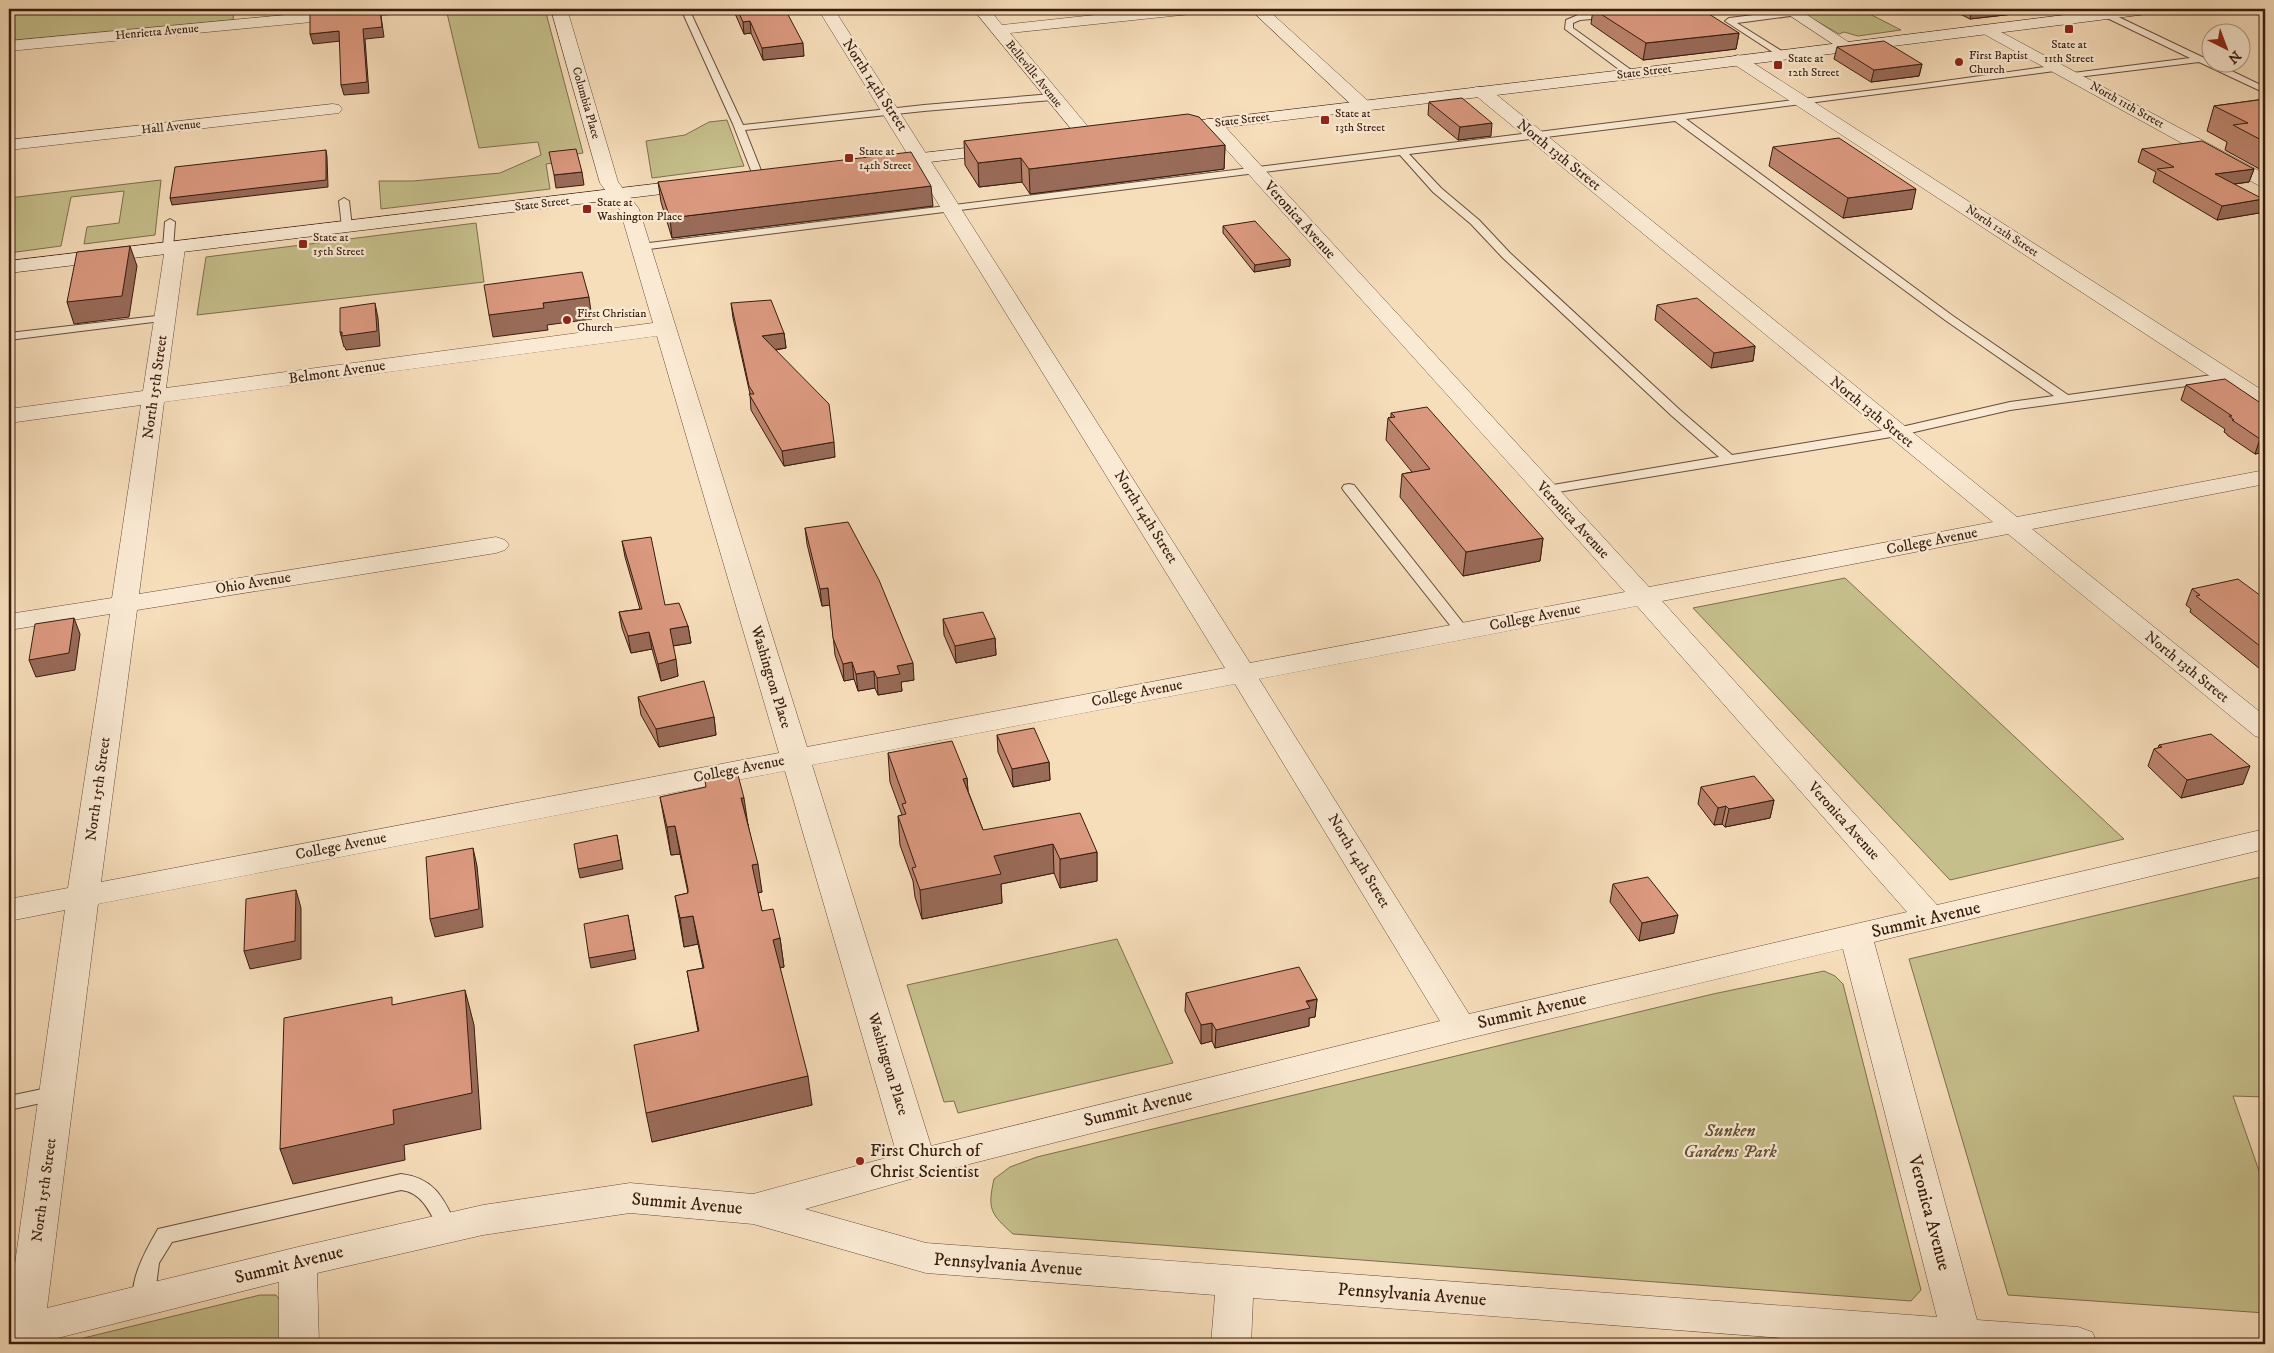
<svg xmlns="http://www.w3.org/2000/svg" width="2274" height="1353" viewBox="0 0 2274 1353" font-family="'IM FELL DW Pica',serif">
	<rect width="100%" height="100%" fill="#f7debb"/>
	<filter id="stains"><feTurbulence type="fractalNoise" baseFrequency=".004" numOctaves="4"/><feColorMatrix values="0 0 0 0 .2 0 0 0 0 .09 0 0 0 0 .02 0 0 0 .5 -.17"/></filter>
	<radialGradient id="worn" r=".72"><stop offset=".6" stop-color="#630" stop-opacity="0"/><stop offset="1" stop-color="#630" stop-opacity=".3"/></radialGradient>
	<path fill="#c5bf8b" stroke="#7e6e4d" d="M9 9H234L233 20 9 42Z
		M446 9H545L583 153 559 157V162L546 164 550 189 381 209 379 181H413L500 173 541 155 538 142 479 148Z
		M1796 9H1860L1901 30 1858 36 1844 32 1839 34Z
		M727 120 744 166 652 178 646 141 685 135 709 122Z
		M161 180 155 235 84 244 87 227 119 223 124 191 71 197 61 246 9 253V198Z
		M476 223 484 282 197 315 206 257Z
		M1845 578 2124 839 1950 880 1693 608Z
		M2265 876V1097L2233 1096 2265 1188V1313L2008 1295 1909 959Z
		M1117 939 1173 1063 958 1113 954 1101 944 1102 907 985Z
		M1824 971 1835 976 1843 984 1921 1290 1911 1301 1013 1234C991 1214 987 1210 994 1179L1010 1167 1037 1157 1713 994Z
		M260 1295H276L283 1304 282 1344H59Z"/>
	<g fill="none" stroke-linecap="round" stroke-linejoin="round">
		<g stroke="#674c3a" stroke-width="2">
			<path id="lane" d="M681 9H689L743 125 924 105 1052 94 1057 97 1052 100 924 111 745 130 764 178 759 181 754 178 733 124Z
				M1795 10 1799 13 1798 15 1737 23 1785 53V57L1782 58 1725 21 1729 18Z
				M1611 12 1615 15 1614 17 1580 20 1573 23V28L1634 72V76H1628L1565 29 1566 20 1578 15Z
				M2108 12 2265 87V93L2199 62 2070 78 2068 76 2073 73 2190 58 2105 17 2104 15Z
				M2059 65 2064 68 2062 70 1686 119 1953 316 2068 395 2227 373 2233 377 2231 380 2010 410 1897 436 1546 494 1539 490 1541 487 1719 457 1672 416 1502 257 1471 224 1433 192 1400 155 641 250 636 247 641 244 1923 84ZM1675 121 1945 320 2054 396 2010 402 1897 428 1732 455 1680 410 1510 253 1479 220 1441 188 1409 154Z
				M344 198 349 201 352 227 347 230 342 227 339 201Z
				M170 219 175 222 173 248 168 251 163 248 165 222Z
				M165 315 169 316 171 318 169 320 9 340V333Z
				M1349 484 1354 485 1467 628 1469 631 1467 634H1457L1344 491 1342 488 1344 485Z
				M57 1086 64 1088 67 1093 64 1098 9 1110V1096Z
				M401 1174C436 1178 444 1200 458 1228L455 1234 448 1236 441 1234C432 1216 423 1192 401 1190L172 1242 159 1263 154 1301 150 1307 143 1310 136 1307C125 1286 147 1248 158 1229Z"/>
		</g>
		<g stroke="#674c3a" stroke-width="1">
			<path id="street" d="M349 9H403L400 12 395 14 9 51V41Z
				M551 9H567L618 182 639 209 807 747 1225 668 818 9H834L1250 663 1625 592 1206 127 1203 123 1206 119H1218L1649 587 1993 522 1475 95 1473 91 1475 87H1487L2017 517 2265 470V484L2032 529 2265 716V739L2255 736 2008 534 1662 601 1937 905 2265 829V849L1874 942 1977 1320 2078 1327 2092 1332 2098 1344H1861L1253 1298 1251 1344H1211L1215 1295 926 1273 753 1224 630 1213 483 1235 317 1273 319 1344H279V1282L34 1344H9V1306L65 910 9 921V899L68 888 110 614 9 630V614L112 598 141 405 9 423V409L143 391 165 248 168 244 175 242 182 244 185 248 166 388 653 323 620 210 600 183ZM657 336 779 753 101 882 137 610 496 553 505 550 509 545 505 540 496 537 139 594 164 402ZM1637 606 1907 912 1469 1014 1259 679ZM1235 684 1440 1021 931 1146 812 765ZM785 771 897 1155 753 1194 630 1183 483 1205 298 1247 47 1308 98 904ZM1843 949 1937 1317 926 1243 805 1209 918 1177 1461 1040Z
				M973 9H989L1002 25 1150 9H1199L1196 12 1191 14 1010 33 1094 134 1097 138 1094 142H1082Z
				M1250 9H1267L1368 101 1371 105 1368 109H1356Z
				M1780 9H1798L1856 47 1854 50H1842Z
				M1988 25 2265 174V187L2258 185 1982 33 1980 30 1982 27Z
				M1738 55 1744 57 2265 392V409L2257 407 1732 63 1730 60 1732 57Z
				M333 104 339 105 342 109 339 113 9 150V140Z"/>
		</g>
		<g stroke="#371c0f" stroke-width="1">
			<path id="secondary" d="M2112 9H2155L2152 12 2147 14 1631 79 1168 134 1162 133 1159 129 1162 125 1168 124 1631 69Z
				M1001 144 1007 145 1010 149 1007 153 878 168 872 167 869 163 872 159 878 158Z
				M696 179 703 181 705 185 703 189 9 273V261Z"/>
		</g>
		<use href="#lane" fill="#faead3" fill-rule="evenodd"/>
		<use href="#street" fill="#faead3" fill-rule="evenodd"/>
		<use href="#secondary" fill="#faead3" fill-rule="evenodd"/>
	</g>
	<path fill="#bc846d" stroke="#371c0f" d="M733 9H785L804 56 763 60 751 33 744 34Z
		M1593 9 1739 33 1736 49 1643 60 1591 24Z
		M1950 9H2057L1970 19Z
		M1837 47 1922 64 1919 76 1871 82 1834 59Z
		M2265 99V172L2225 150 2227 142 2207 131 2214 106Z
		M1429 102 1491 136 1458 140 1428 115Z
		M964 141 1225 145 1224 169 1030 194 1022 182 979 187 965 165Z
		M1773 147 1912 209 1843 218 1769 166Z
		M2142 149 2254 169 2249 182 2235 184 2259 213 2217 220 2153 182 2156 172 2138 162Z
		M658 182 933 206 672 238 661 202Z
		M1223 226 1290 259V266L1254 272 1223 233Z
		M731 303 784 333 786 348 776 350 835 457 784 466 751 410 750 394 733 318Z
		M1657 305 1755 346 1753 361 1711 368 1655 320Z
		M2186 385 2265 406V452L2255 454 2227 435V434L2224 432 2225 429 2181 400Z
		M1391 413 1543 538 1540 561 1463 576 1400 497 1402 474 1412 472 1386 440 1388 418 1391 417Z
		M805 528 914 680 901 682 902 691 878 695 875 688 858 691 854 679 844 681 835 655 830 605 822 606 807 544Z
		M622 541 665 605 688 626 691 643 673 646 678 676 661 681 652 649 631 653 622 628 619 612 640 609 625 557Z
		M2192 589 2265 599V667L2260 669 2190 612 2191 609 2186 605Z
		M943 619 995 638 996 655 956 663 944 635Z
		M638 697 714 717 716 735 659 747 641 715Z
		M997 735 1049 762 1050 780 1013 787 998 752Z
		M2159 745 2243 784 2181 798 2148 766 2154 749 2158 748Z
		M888 753 967 778 968 791 983 830 1097 852V881L1060 888 1054 873 1001 884 1002 903 922 919 915 897 913 881 900 845 898 816 902 815 890 782Z
		M1701 787 1774 800 1770 818 1725 827 1722 824 1714 825 1698 804Z
		M660 797 748 824 762 892 758 893 762 911 780 938 784 967 780 968 812 1105 652 1142 698 1031 687 971 703 968 698 944 684 947 675 896 688 893 680 854 671 855 665 824Z
		M1613 884 1674 933 1639 941 1610 902Z
		M1186 993 1317 999 1315 1017 1309 1018V1026L1215 1048 1212 1041 1201 1044 1185 1011Z"/>
	<path fill="#996b59" stroke="#371c0f" d="M312 9H332L313 11Z
		M380 9 384 37 365 39 369 93 344 95 341 85 363 29Z
		M1972 9H2057L1970 19Z
		M750 21 751 33 744 34 743 22Z
		M339 31 341 41 313 44 310 34Z
		M1739 33 1736 49 1643 60 1646 43Z
		M803 43 804 56 763 60 762 48Z
		M1922 64 1919 76 1871 82 1874 70Z
		M1492 123 1491 136 1458 140 1460 127Z
		M1225 145 1224 169 1030 194 1029 169Z
		M326 150 327 157 328 187 172 205 170 198Z
		M1021 158 1022 182 979 187 978 163Z
		M2254 169 2249 182 2211 187 2215 174Z
		M582 172 584 185 556 188 554 175Z
		M931 186 933 206 672 238 670 218Z
		M1916 189 1912 209 1843 218 1848 198Z
		M2263 199 2259 213 2217 220 2222 206Z
		M130 246 137 266 129 317 74 324 67 302Z
		M1290 259V266L1254 272 1255 265Z
		M589 297 592 319 547 325 548 330 493 337 489 315 543 303Z
		M375 303 378 318 380 346 346 350 345 347H344L340 332Z
		M784 333 786 348 764 351 762 336Z
		M1755 346 1753 361 1711 368 1714 353Z
		M2265 438V452L2255 454 2260 439Z
		M834 442 835 457 784 466 782 451Z
		M1543 538 1540 561 1463 576 1466 552Z
		M828 588 830 605 822 606 820 589Z
		M74 618 80 634 75 670 36 677 29 660Z
		M688 626 691 643 672 646 670 629Z
		M649 632 652 649 631 653 628 636Z
		M995 638 996 655 956 663 955 646Z
		M2265 656V667L2260 669Z
		M676 659 678 676 661 681 658 664Z
		M852 662 854 679 844 681 843 664Z
		M913 663 914 680 901 682 902 691 878 695 877 678 897 666Z
		M874 671 875 688 858 691 856 674Z
		M714 717 716 735 659 747 656 729Z
		M1049 762 1050 780 1013 787 1012 769Z
		M2250 766 2243 784 2181 798 2187 780Z
		M967 778 969 806 963 779Z
		M741 798H744L748 825Z
		M1774 800 1770 818 1725 827 1729 809Z
		M1726 806 1722 824 1714 825 1718 808Z
		M675 826 680 854 671 855 667 827Z
		M617 835 623 869 580 878 578 869Z
		M1053 844 1054 873 1001 884 1002 903 922 919 920 890 994 856Z
		M473 848 477 866 483 927 435 937 430 919Z
		M1097 852V881L1060 888V859Z
		M758 864 762 892 756 893 752 865Z
		M296 890 301 908V959L250 969 244 951Z
		M628 915 636 959 591 968 589 958Z
		M1678 915 1674 933 1639 941 1642 923Z
		M693 916 698 944 684 947 680 918Z
		M780 938 784 967 777 968 773 940Z
		M465 990 474 1025 481 1129 404 1145 405 1160 293 1184 280 1149 393 1110Z
		M1317 999 1315 1017 1309 1018V1026L1215 1048 1216 1030Z
		M1212 1023V1041L1201 1044V1025Z
		M808 1076 812 1105 652 1142 646 1113Z"/>
	<path fill="#db997f" stroke="#371c0f" d="M361 9H380L382 27 363 29 367 82 341 85 339 31 310 34V14Z
		M737 9H785L803 43 762 48 750 21 743 22Z
		M1593 9H1701L1739 33 1646 43Z
		M1884 41 1922 64 1874 70 1837 47Z
		M1462 98 1492 123 1460 127 1429 102Z
		M2265 99V142L2233 125 2248 123 2214 106Z
		M1188 114 1199 117 1225 145 1029 169 1021 158 978 163 964 141Z
		M1839 138 1916 189 1848 198 1773 147Z
		M2202 141 2254 169 2215 174 2263 199 2222 206 2157 169 2174 167 2142 149Z
		M576 149 582 172 554 175 549 152Z
		M326 150V180L170 198 175 167Z
		M911 152 931 186 670 218 658 182Z
		M1255 221 1290 259 1255 265 1223 226Z
		M130 246 122 296 67 302 77 252Z
		M582 272 589 297 543 303 544 308 489 315 484 285Z
		M1697 298 1755 346 1714 353 1657 305Z
		M771 300 784 333 762 336 829 404 834 442 782 451 749 394H754L749 386 731 303Z
		M375 303 377 331 342 336V332H340V308Z
		M2225 379 2265 406V438L2260 439 2232 420H2234L2229 416H2232L2186 385Z
		M1427 407 1543 538 1466 552 1402 474 1430 469 1388 418 1395 417 1391 413Z
		M848 522 879 580 913 663 897 666 900 674 877 678 874 671 856 674 852 662 843 664 833 638 828 588 820 589 805 528Z
		M651 537 665 605 679 603 688 626 670 629 676 659 658 664 649 632 628 636 619 612 642 609 622 541Z
		M2238 579 2265 599V650L2196 596 2200 595 2192 589Z
		M983 612 995 638 955 646 943 619Z
		M74 618 69 653 29 660 35 624Z
		M704 681 714 717 656 729 638 697Z
		M1034 728 1049 762 1012 769 997 735Z
		M2211 734 2250 766 2187 780 2154 749 2162 747 2159 745Z
		M952 741 967 778 963 779 983 830 1080 813 1097 852 1060 859 1053 844 994 856 1001 874 920 890 912 868 916 867 898 816 906 814 902 804 906 803 888 753Z
		M738 775 744 798H741L758 864 752 865 762 911 773 909 780 938 773 940 808 1076 646 1113 634 1045 699 1031 687 971 704 968 693 916 680 918 675 896 688 893V889L675 826 667 827 660 797 706 787 705 781Z
		M1754 776 1774 800 1729 809 1726 806 1718 808 1701 787Z
		M617 835 621 860 578 869 574 844Z
		M473 848 479 909 430 919 426 857Z
		M1648 877 1678 915 1642 923 1613 884Z
		M296 890 295 941 244 951 246 899Z
		M628 915 634 950 589 958 584 924Z
		M1299 967 1317 999 1306 1001 1310 1008 1216 1030 1212 1023 1201 1025 1186 993Z
		M465 990 472 1093 393 1110 394 1124 280 1149 284 1018 392 997V1005Z"/>
	<g fill="#8f2418" stroke="#faead3" stroke-width="2">
		<rect x="2064" y="24" width="10" height="10" rx="2.5"/>
		<circle cx="1959" cy="62" r="5"/>
		<rect x="1773" y="60" width="10" height="10" rx="2.5"/>
		<rect x="1320" y="115" width="10" height="10" rx="2.5"/>
		<rect x="844" y="153" width="10" height="10" rx="2.5"/>
		<rect x="582" y="204" width="10" height="10" rx="2.5"/>
		<rect x="298" y="239" width="10" height="10" rx="2.5"/>
		<circle cx="567" cy="320" r="5"/>
		<circle cx="860" cy="1161" r="5"/>
	</g>
	<g text-anchor="middle" dominant-baseline="central" stroke-width="4.5" stroke-linejoin="round" paint-order="stroke">
		<g font-size="12" fill="#371c0f" stroke="#faead3">
			<text transform="translate(157 32) rotate(-5)">Henrietta Avenue</text>
			<text transform="translate(1644 72) rotate(-7)">State Street</text>
			<text transform="translate(1034 74) rotate(51)">Belleville Avenue</text>
			<text transform="translate(586 103) rotate(74)">Columbia Place</text>
			<text transform="translate(2127 105) rotate(29)">North 11th Street</text>
			<text transform="translate(1242 120) rotate(-7)">State Street</text>
			<text transform="translate(171 127) rotate(-6)">Hall Avenue</text>
			<text transform="translate(542 204) rotate(-7)">State Street</text>
			<text transform="translate(2002 231) rotate(33)">North 12th Street</text>
		</g>
		<g font-size="12" fill="#371c0f" stroke="#faead3" text-anchor="start">
			<text x="2069" y="44" text-anchor="middle">State at<tspan x="2069" dy="14">11th Street</tspan></text>
			<text x="1969" y="55">First Baptist<tspan x="1969" dy="14">Church</tspan></text>
			<text x="1788" y="58">State at<tspan x="1788" dy="14">12th Street</tspan></text>
			<text x="1335" y="113">State at<tspan x="1335" dy="14">13th Street</tspan></text>
			<text x="859" y="151">State at<tspan x="859" dy="14">14th Street</tspan></text>
			<text x="597" y="202">State at<tspan x="597" dy="14">Washington Place</tspan></text>
			<text x="313" y="237">State at<tspan x="313" dy="14">15th Street</tspan></text>
			<text x="577" y="313">First Christian<tspan x="577" dy="14">Church</tspan></text>
		</g>
		<g font-size="15" fill="#371c0f" stroke="#faead3">
			<text transform="translate(875 85) rotate(57)">North 14th Street</text>
			<text transform="translate(1559 155) rotate(39)">North 13th Street</text>
			<text transform="translate(1300 220) rotate(48)">Veronica Avenue</text>
			<text transform="translate(337 372) rotate(-8)">Belmont Avenue</text>
			<text transform="translate(155 387) rotate(-82)">North 15th Street</text>
			<text transform="translate(1872 412) rotate(39)">North 13th Street</text>
			<text transform="translate(1146 517) rotate(58)">North 14th Street</text>
			<text transform="translate(1573 520) rotate(47)">Veronica Avenue</text>
			<text transform="translate(1932 541) rotate(-11)">College Avenue</text>
			<text transform="translate(253 583) rotate(-9)">Ohio Avenue</text>
			<text transform="translate(1535 617) rotate(-11)">College Avenue</text>
			<text transform="translate(2187 667) rotate(39)">North 13th Street</text>
			<text transform="translate(771 677) rotate(73)">Washington Place</text>
			<text transform="translate(1137 693) rotate(-11)">College Avenue</text>
			<text transform="translate(739 769) rotate(-11)">College Avenue</text>
			<text transform="translate(98 789) rotate(-82)">North 15th Street</text>
			<text transform="translate(1844 821) rotate(48)">Veronica Avenue</text>
			<text transform="translate(341 846) rotate(-11)">College Avenue</text>
			<text transform="translate(1359 861) rotate(59)">North 14th Street</text>
			<text transform="translate(888 1064) rotate(73)">Washington Place</text>
			<text transform="translate(44 1190) rotate(-82)">North 15th Street</text>
		</g>
		<g font-size="18" fill="#371c0f" stroke="#faead3">
			<text transform="translate(1926 920) rotate(-13)">Summit Avenue</text>
			<text transform="translate(1532 1011) rotate(-13)">Summit Avenue</text>
			<text transform="translate(1138 1108) rotate(-14)">Summit Avenue</text>
			<text transform="translate(687 1204) rotate(5)">Summit Avenue</text>
			<text transform="translate(1929 1213) rotate(75)">Veronica Avenue</text>
			<text transform="translate(289 1265) rotate(-14)">Summit Avenue</text>
			<text transform="translate(1008 1265) rotate(4)">Pennsylvania Avenue</text>
			<text transform="translate(1412 1295) rotate(4)">Pennsylvania Avenue</text>
		</g>
		<g font-size="18" font-style="italic" fill="#624d34" stroke="#faead3">
			<text x="1730" y="1131">Sunken<tspan x="1730" dy="21">Gardens Park</tspan></text>
		</g>
		<g font-size="18" fill="#371c0f" stroke="#faead3" text-anchor="start">
			<text x="870" y="1151">First Church of<tspan x="870" dy="21">Christ Scientist</tspan></text>
		</g>
	</g>
	<rect width="2274" height="1353" fill="none" stroke="#f7debb" stroke-width="30"/>
	<rect x="10" y="10" width="2254" height="1333" fill="none" stroke="#371c0f" stroke-width="2.5"/>
	<rect x="15" y="15" width="2244" height="1323" fill="none" stroke="#371c0f"/>
	<g transform="translate(2226 48) rotate(138)"><circle r="24" fill="#faead3" stroke="#ac9885"/>
	<path d="M0-4L9 19L0 12L-9 19Z" fill="#8f2418"/>
	<text y="-8" font-size="14" font-weight="bold" text-anchor="middle" fill="#371c0f">N</text>
	</g>
	<rect width="100%" height="100%" filter="url(#stains)"/>
	<rect width="100%" height="100%" fill="url(#worn)"/>
</svg>
